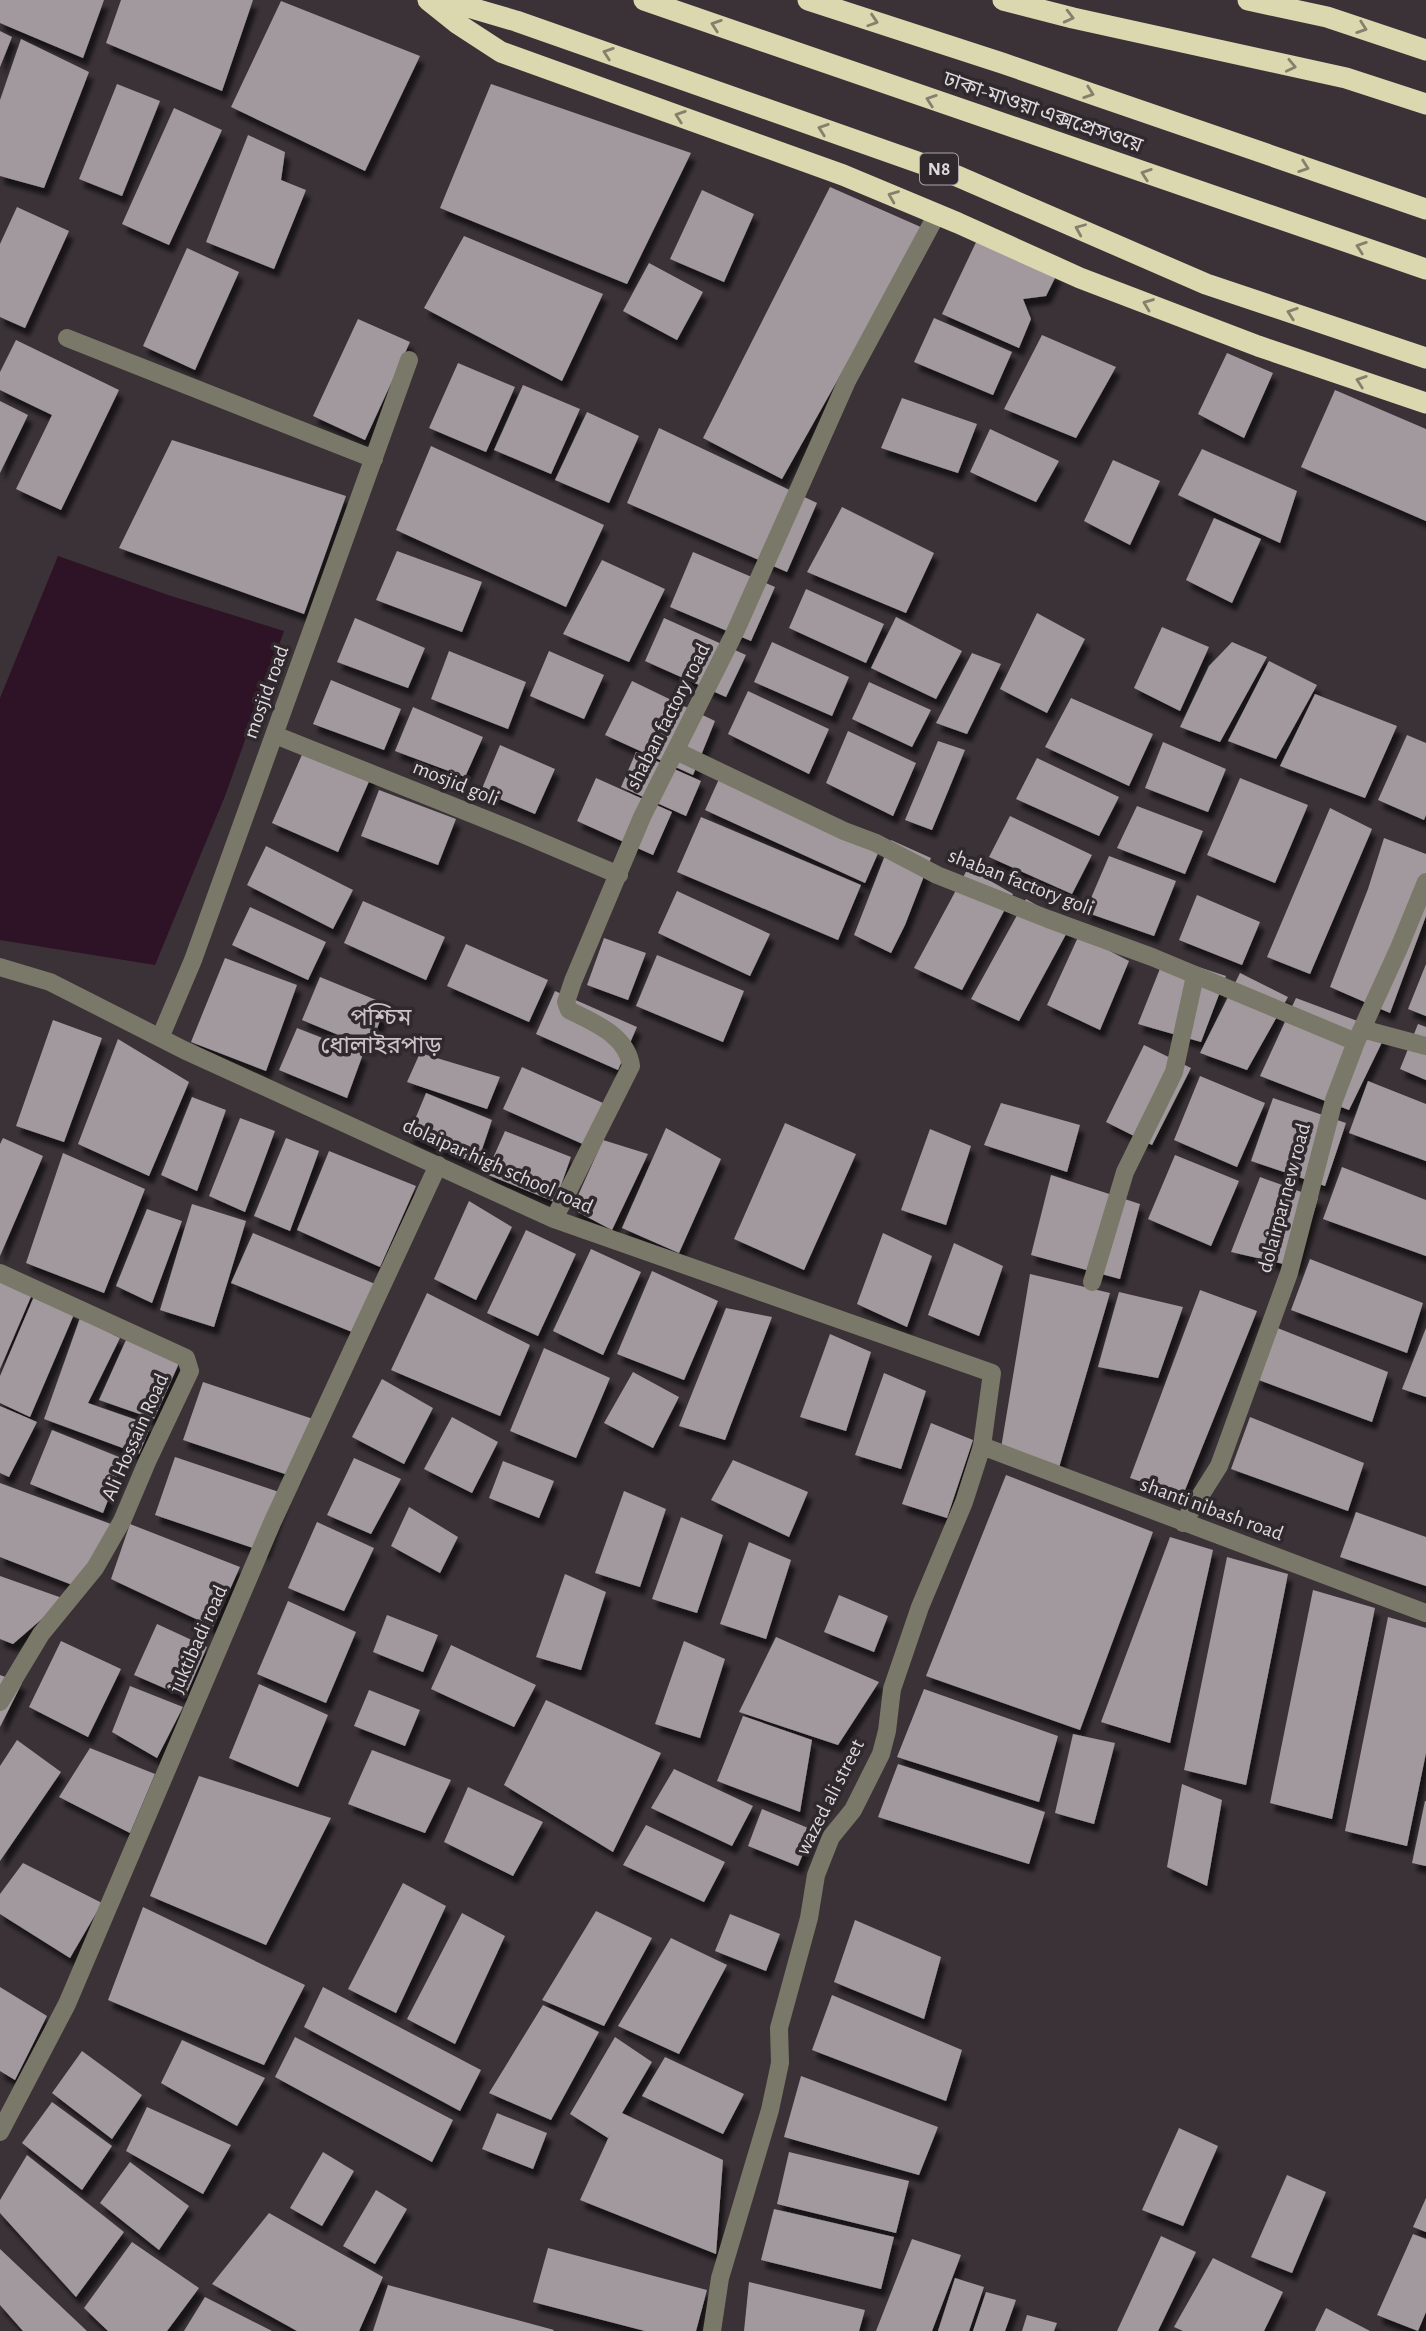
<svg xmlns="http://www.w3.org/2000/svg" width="1426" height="2331" viewBox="0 0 1426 2331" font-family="'Alegreya Sans','Noto Sans Bengali',sans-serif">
	<defs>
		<filter id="shadow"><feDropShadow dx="4.5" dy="8" stdDeviation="2" flood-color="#0009"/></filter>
	</defs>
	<rect width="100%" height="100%" fill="#3a3237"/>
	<path fill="#2e1225" d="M58 556 168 595 284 631 225 796 155 965 0 940V698Z"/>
	<path fill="#a2999e" filter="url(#shadow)" d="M0 0H104L83 58 0 23Z
		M121 0H253L222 91 106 43Z
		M281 1 420 56 365 171 231 107Z
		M0 31 12 37 0 67Z
		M21 39 89 72 44 188 0 176V100Z
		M117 84 160 101 122 196 79 179Z
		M491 84 691 153 627 284 440 208Z
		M174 108 222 130 169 245 122 224Z
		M248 135 285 152 281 180 306 190 274 269 206 242Z
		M830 187 923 228 782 479 703 438Z
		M702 190 754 214 724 282 670 259Z
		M17 207 69 231 25 328 0 317V244Z
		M464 236 603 294 562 381 424 308Z
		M978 238 1057 274 1046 296 1023 299 1031 319 1019 348 942 314Z
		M187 248 239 272 195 370 143 346Z
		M649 263 703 292 677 340 623 311Z
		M934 318 1012 352 993 395 914 362Z
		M358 319 410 342 365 440 313 416Z
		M1042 335 1116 367 1076 438 1004 409Z
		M16 340 119 390 61 510 16 489 52 415 0 390V372Z
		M1227 353 1273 373 1244 438 1198 414Z
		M458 363 515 387 486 452 429 428Z
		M523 385 580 409 551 474 494 450Z
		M1335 390 1426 429V521L1301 467Z
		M902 398 977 424 958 473 881 448Z
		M0 401 28 415 0 473Z
		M587 412 639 436 609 503 555 480Z
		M659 428 817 503 787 572 627 503Z
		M990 429 1059 461 1036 502 970 472Z
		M172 440 346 496 304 614 119 548Z
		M431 446 604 525 566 607 396 530Z
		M1202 449 1297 491 1280 543 1178 495Z
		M1113 460 1160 481 1130 545 1084 521Z
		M842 507 934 553 906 613 807 572Z
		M1214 518 1261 539 1232 603 1186 580Z
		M397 551 482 582 462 632 376 600Z
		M693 552 775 587 751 641 670 607Z
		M602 560 665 589 629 662 563 634Z
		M806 589 884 624 866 663 789 628Z
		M1037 613 1085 639 1047 713 1000 689Z
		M896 617 962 651 936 699 871 668Z
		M355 618 425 648 408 688 337 662Z
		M664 618 746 655 726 697 645 661Z
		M1162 627 1209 647 1180 711 1134 688Z
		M772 642 849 677 832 716 754 682Z
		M1232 642 1267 657 1220 742 1180 727 1209 666Z
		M449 651 526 682 508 729 431 699Z
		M549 651 604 675 584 719 530 696Z
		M972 653 1001 664 967 734 936 723Z
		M1269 661 1317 685 1276 759 1228 741Z
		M331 680 401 709 384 750 313 724Z
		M632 681 715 721 693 775 605 735Z
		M869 682 931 710 912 747 852 719Z
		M748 691 829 729 809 774 728 734Z
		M1315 694 1397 726 1365 798 1280 766Z
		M1071 698 1153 734 1129 786 1045 747Z
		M413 707 483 737 465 777 395 751Z
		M848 731 916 763 893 816 826 783Z
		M1407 735 1426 743V815L1424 820 1378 800Z
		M308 741 374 770 338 852 272 823Z
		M938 741 965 750 932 830 905 820Z
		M1163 742 1226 769 1208 812 1145 788Z
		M500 745 555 769 535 814 481 791Z
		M636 752 701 781 686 816 621 787Z
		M1037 758 1119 797 1099 836 1016 799Z
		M596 778 672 812 653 855 577 821Z
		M1240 778 1308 805 1275 883 1207 855Z
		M719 779 879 851 865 883 705 810Z
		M379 790 456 819 438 865 361 836Z
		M1137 806 1203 831 1185 874 1117 848Z
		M1330 808 1372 829 1310 974 1267 957Z
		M1010 816 1092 855 1072 894 989 857Z
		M701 817 861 885 838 940 677 872Z
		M1384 838 1426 854V916L1390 1013 1330 987 1368 889Z
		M891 840 931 858 905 925 891 953 854 935Z
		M266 846 353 890 333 929 247 885Z
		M1109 856 1176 881 1154 936 1085 912Z
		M968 868 1013 894 962 990 914 968Z
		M677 891 770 934 750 976 658 933Z
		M1197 895 1260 922 1242 965 1179 940Z
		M1026 899 1071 925 1019 1021 971 999Z
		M363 901 445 937 426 980 344 943Z
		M250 907 326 942 308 980 232 945Z
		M1079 935 1129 961 1100 1030 1047 1005Z
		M604 938 646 953 628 1000 587 985Z
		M466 944 548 980 529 1022 447 986Z
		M657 955 744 991 723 1042 636 1006Z
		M1165 956 1226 976 1201 1042 1138 1024Z
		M225 958 297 985 266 1071 191 1042Z
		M1426 964V1016L1408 1009Z
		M1240 973 1288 997 1247 1070 1200 1053Z
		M320 977 386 1004 370 1048 302 1020Z
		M555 991 637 1027 618 1070 536 1034Z
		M1296 998 1387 1032 1349 1110 1260 1076Z
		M53 1020 102 1038 64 1142 16 1126Z
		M1418 1024 1426 1027V1080L1400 1069Z
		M297 1028 363 1054 347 1098 279 1070Z
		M118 1039 189 1082 149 1176 78 1144Z
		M1144 1045 1191 1068 1152 1145 1106 1122Z
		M420 1053 500 1077 487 1109 407 1082Z
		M522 1067 603 1103 585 1145 503 1109Z
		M1200 1076 1265 1103 1237 1167 1174 1140Z
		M1368 1081 1426 1104V1161L1349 1133Z
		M426 1093 492 1120 477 1164 408 1136Z
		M192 1097 226 1110 197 1191 161 1175Z
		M1273 1098 1346 1123 1325 1186 1251 1161Z
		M1001 1103 1080 1125 1067 1172 984 1145Z
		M240 1118 275 1131 245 1212 209 1196Z
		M785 1123 856 1154 804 1270 734 1239Z
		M666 1128 721 1159 679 1253 622 1228Z
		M930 1129 971 1146 946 1225 901 1210Z
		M505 1131 571 1157 555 1202 486 1174Z
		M3 1138 43 1156 0 1256V1144Z
		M286 1138 319 1151 290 1231 254 1216Z
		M603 1140 648 1154 612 1230 572 1209Z
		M329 1151 416 1186 380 1267 297 1230Z
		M63 1153 145 1189 104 1293 26 1263Z
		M1175 1155 1239 1181 1211 1246 1148 1219Z
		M1342 1167 1426 1200V1256L1323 1219Z
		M1051 1175 1140 1204 1120 1279 1031 1255Z
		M1260 1177 1318 1198 1297 1267 1231 1252Z
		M469 1201 512 1227 476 1300 434 1279Z
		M192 1204 246 1221 214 1327 160 1310Z
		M147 1209 182 1221 152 1303 116 1286Z
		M526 1230 576 1254 538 1336 487 1313Z
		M253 1233 380 1286 357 1334 231 1283Z
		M883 1233 932 1256 907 1327 857 1304Z
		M954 1243 1003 1266 979 1336 928 1315Z
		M591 1249 641 1272 603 1355 553 1331Z
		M1310 1259 1423 1303 1407 1353 1291 1310Z
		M652 1271 718 1301 684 1380 617 1354Z
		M1030 1274 1110 1293 1058 1471 1001 1448Z
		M0 1278 33 1292 0 1369Z
		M1200 1290 1257 1311 1183 1495 1130 1478Z
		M1119 1292 1183 1307 1158 1378 1098 1367Z
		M427 1293 530 1345 500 1416 391 1370Z
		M35 1294 75 1312 30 1417 0 1403V1376Z
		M726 1308 772 1317 725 1440 679 1426Z
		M80 1318 120 1338 88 1403 151 1425 139 1454 44 1419Z
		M1275 1327 1388 1372 1372 1422 1256 1379Z
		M1426 1328V1397L1402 1389Z
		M830 1334 871 1352 846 1431 800 1417Z
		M126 1340 180 1361 154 1419 99 1400Z
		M544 1348 610 1378 576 1458 510 1431Z
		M633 1372 679 1397 653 1448 604 1423Z
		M884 1373 926 1391 901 1469 855 1455Z
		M382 1379 433 1408 404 1464 352 1437Z
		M203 1382 313 1419 294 1477 183 1440Z
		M0 1406 37 1422 9 1477 0 1473Z
		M452 1417 498 1442 472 1493 424 1469Z
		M1250 1417 1364 1463 1348 1511 1231 1469Z
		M931 1423 973 1440 947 1518 902 1504Z
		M52 1430 124 1459 103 1513 30 1484Z
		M175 1457 285 1494 265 1552 155 1515Z
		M354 1458 401 1479 371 1534 327 1515Z
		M733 1460 808 1492 789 1537 711 1500Z
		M503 1461 554 1481 539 1518 489 1498Z
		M1006 1475 1153 1532 1080 1730 926 1676Z
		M0 1483 119 1527 75 1586 0 1557Z
		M624 1491 666 1509 640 1587 595 1573Z
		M409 1507 458 1537 440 1573 391 1546Z
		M1356 1512 1426 1537V1586L1340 1557Z
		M681 1517 723 1535 697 1613 652 1599Z
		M317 1522 374 1548 344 1611 288 1588Z
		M130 1524 240 1567 213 1627 111 1579Z
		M1170 1537 1213 1550 1170 1743 1101 1722Z
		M749 1542 791 1560 766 1639 720 1624Z
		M1227 1557 1288 1574 1246 1785 1184 1770Z
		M565 1574 606 1592 581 1670 536 1657Z
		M0 1576 65 1599 13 1644 0 1639Z
		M1313 1590 1375 1608 1332 1819 1270 1803Z
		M839 1595 888 1616 874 1652 824 1632Z
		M288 1601 356 1632 326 1703 257 1674Z
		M387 1615 438 1635 423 1672 373 1652Z
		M1388 1617 1426 1628V1753L1407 1846 1345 1831Z
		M157 1624 207 1647 185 1697 134 1675Z
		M776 1637 879 1682 838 1745 739 1712Z
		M61 1641 121 1669 88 1737 29 1707Z
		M684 1641 725 1659 700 1738 655 1724Z
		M451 1645 536 1685 514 1727 431 1689Z
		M0 1675 22 1683 0 1727Z
		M259 1684 328 1715 298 1787 229 1758Z
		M130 1686 183 1707 157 1758 112 1732Z
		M924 1689 1058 1736 1039 1802 897 1757Z
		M369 1690 420 1710 405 1746 354 1726Z
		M546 1700 661 1753 613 1852 504 1785Z
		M743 1716 812 1740 800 1812 717 1781Z
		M1073 1734 1115 1743 1094 1824 1055 1813Z
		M17 1740 61 1772 0 1861V1766Z
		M90 1748 155 1774 130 1833 59 1797Z
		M372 1750 451 1780 425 1833 348 1804Z
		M898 1764 1045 1812 1029 1864 878 1817Z
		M674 1769 753 1806 732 1846 651 1808Z
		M199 1776 331 1818 266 1945 150 1896Z
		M1182 1784 1222 1800 1207 1886 1167 1867Z
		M468 1787 543 1822 513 1876 444 1842Z
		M1425 1801H1426V1866L1412 1863Z
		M762 1809 813 1830 798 1866 748 1846Z
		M646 1825 725 1862 704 1902 623 1865Z
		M23 1863 102 1903 70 1958 0 1914V1894Z
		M403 1883 446 1906 396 2013 348 1989Z
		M143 1907 305 1985 264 2065 108 2000Z
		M596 1911 652 1938 604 2026 542 2000Z
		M462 1913 505 1936 455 2044 407 2019Z
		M730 1914 780 1934 766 1971 715 1951Z
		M855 1920 941 1957 924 2019 834 1982Z
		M671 1938 727 1965 679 2054 618 2026Z
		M0 1987 47 2016 15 2080 0 2071Z
		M323 1987 481 2070 460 2111 304 2027Z
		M832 1995 962 2050 946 2101 812 2050Z
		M543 2005 599 2032 551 2120 489 2093Z
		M295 2037 453 2120 432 2162 275 2077Z
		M615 2037 652 2062 622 2113 723 2160 716 2254 580 2200 611 2132 608 2138 570 2114Z
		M182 2040 265 2078 237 2126 161 2083Z
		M82 2051 142 2095 112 2139 52 2093Z
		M665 2057 744 2094 723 2134 642 2096Z
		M801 2076 938 2127 919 2175 784 2137Z
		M52 2102 112 2146 82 2190 22 2143Z
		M147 2107 231 2145 203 2194 126 2151Z
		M497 2113 547 2133 533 2169 482 2149Z
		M1179 2128 1218 2146 1183 2226 1142 2210Z
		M323 2152 354 2171 322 2226 290 2208Z
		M789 2152 909 2181 896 2233 777 2204Z
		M27 2155 124 2232 76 2297 0 2213V2200Z
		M130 2162 189 2206 159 2250 100 2203Z
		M1287 2175 1326 2192 1292 2273 1251 2257Z
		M376 2190 407 2209 375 2264 343 2246Z
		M1426 2198V2232L1413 2227Z
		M774 2209 894 2237 881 2289 761 2260Z
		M269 2213 383 2277 359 2331H297L212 2284Z
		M1413 2234 1426 2239V2312L1418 2331 1377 2315Z
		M1161 2236 1196 2252 1158 2331H1117Z
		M912 2239 961 2255 932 2331H876Z
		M132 2242 199 2288 167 2331H108L84 2308Z
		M548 2248 707 2290 696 2331H645L533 2302Z
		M0 2249 87 2331H23L0 2305Z
		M1213 2258 1283 2292 1264 2331H1183L1174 2327Z
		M955 2278 984 2287 969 2331H938Z
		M749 2282 865 2310 859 2331H744Z
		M388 2285 554 2330 553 2331H373Z
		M986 2292 1016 2300 1005 2331H973Z
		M205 2297 272 2331H184Z
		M1326 2308 1370 2331H1315Z
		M1027 2315 1057 2323 1054 2331H1022Z"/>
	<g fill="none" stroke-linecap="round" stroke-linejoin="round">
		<path stroke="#7a7969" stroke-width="18" d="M67 338 374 459
			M275 735 520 833 619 875
			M676 751 844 831 876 843 937 875 1048 919 1152 957 1356 1042
			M0 967 50 982 184 1050 554 1219 992 1373 982 1446 964 1502 920 1607 892 1689 887 1731 881 1754 853 1810 831 1837 816 1875 809 1918 779 2028 780 2063 770 2110 720 2278 712 2331
			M1362 1029 1426 1046
			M160 1038 193 960 409 360
			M554 1219 631 1066C627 1035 594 1023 569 1010L566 1002 573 981 642 817 736 630 847 381 937 214
			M0 1273 186 1358 190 1371 147 1462 122 1521 95 1568 41 1634 0 1702
			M1092 1282 1125 1172 1174 1072 1195 976
			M982 1446 1426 1613
			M1183 1523 1219 1466 1289 1273 1334 1100 1356 1042 1399 948 1426 882
			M0 2132 67 2004 272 1523 438 1165"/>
		<path stroke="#dbd8af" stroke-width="21" d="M428 0 458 24 501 52 843 175 958 223 1080 278 1258 346 1426 403
			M444 0 516 21 957 176 1206 284 1426 358
			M644 0 1426 269
			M808 0 1002 63 1426 209
			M1003 0 1073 18 1346 78 1426 104
			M1248 0 1327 17 1426 50"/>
	</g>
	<defs><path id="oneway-chevron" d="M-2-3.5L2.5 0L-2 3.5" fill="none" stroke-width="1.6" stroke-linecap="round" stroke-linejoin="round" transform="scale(1.75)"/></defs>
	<g stroke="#85806e">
		<use href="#oneway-chevron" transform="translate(1069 17) rotate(14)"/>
		<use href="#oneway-chevron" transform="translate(873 21) rotate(18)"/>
		<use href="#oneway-chevron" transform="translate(716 25) rotate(-161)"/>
		<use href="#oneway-chevron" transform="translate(1362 28) rotate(19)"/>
		<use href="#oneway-chevron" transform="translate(608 53) rotate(-161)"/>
		<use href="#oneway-chevron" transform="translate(1291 66) rotate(12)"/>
		<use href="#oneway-chevron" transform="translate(1089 93) rotate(19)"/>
		<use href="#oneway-chevron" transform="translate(931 100) rotate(-161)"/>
		<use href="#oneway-chevron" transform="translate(680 116) rotate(-161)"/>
		<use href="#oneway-chevron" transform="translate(823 129) rotate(-161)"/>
		<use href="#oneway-chevron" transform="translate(1304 167) rotate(19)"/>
		<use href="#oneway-chevron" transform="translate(1146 174) rotate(-161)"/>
		<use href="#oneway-chevron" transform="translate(893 196) rotate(-158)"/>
		<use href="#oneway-chevron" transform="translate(1080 229) rotate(-157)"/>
		<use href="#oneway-chevron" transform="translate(1361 247) rotate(-161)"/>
		<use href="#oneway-chevron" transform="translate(1148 304) rotate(-159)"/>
		<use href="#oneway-chevron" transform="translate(1292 313) rotate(-161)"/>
		<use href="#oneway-chevron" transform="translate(1361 381) rotate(-161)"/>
	</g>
	<g text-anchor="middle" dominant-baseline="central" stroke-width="7" stroke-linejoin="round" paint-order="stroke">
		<rect fill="#2f282d" stroke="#aaa4a8" stroke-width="2" x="920" y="153.5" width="38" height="31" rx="5"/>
		<g font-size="19" font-weight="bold" fill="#ded9dc">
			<text x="939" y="169">N8</text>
		</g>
		<g font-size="21" fill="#ded9dc" stroke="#2f282d">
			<text transform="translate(1043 112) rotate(19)">ঢাকা-মাওয়া এক্সপ্রেসওয়ে</text>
			<text transform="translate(266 692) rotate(-70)">mosjid road</text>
			<text transform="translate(668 716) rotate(-63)">shaban factory road</text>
			<text transform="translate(456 783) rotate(22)">mosjid goli</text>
			<text transform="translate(1021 882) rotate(21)">shaban factory goli</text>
			<text transform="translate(498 1166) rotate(24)">dolaipar high school road</text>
			<text transform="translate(1284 1198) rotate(-75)">dolairpar new road</text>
			<text transform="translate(135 1437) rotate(-66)">Ali Hossain Road</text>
			<text transform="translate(1212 1509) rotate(20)">shanti nibash road</text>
			<text transform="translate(198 1639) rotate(-66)">juktibadi road</text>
			<text transform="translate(830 1797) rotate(-63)">wazed ali street</text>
		</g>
		<g font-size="24" fill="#cbc1c7" stroke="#2f282d">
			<text x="381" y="1018">পশ্চিম<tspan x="381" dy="28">ধোলাইরপাড়</tspan></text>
		</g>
	</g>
</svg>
